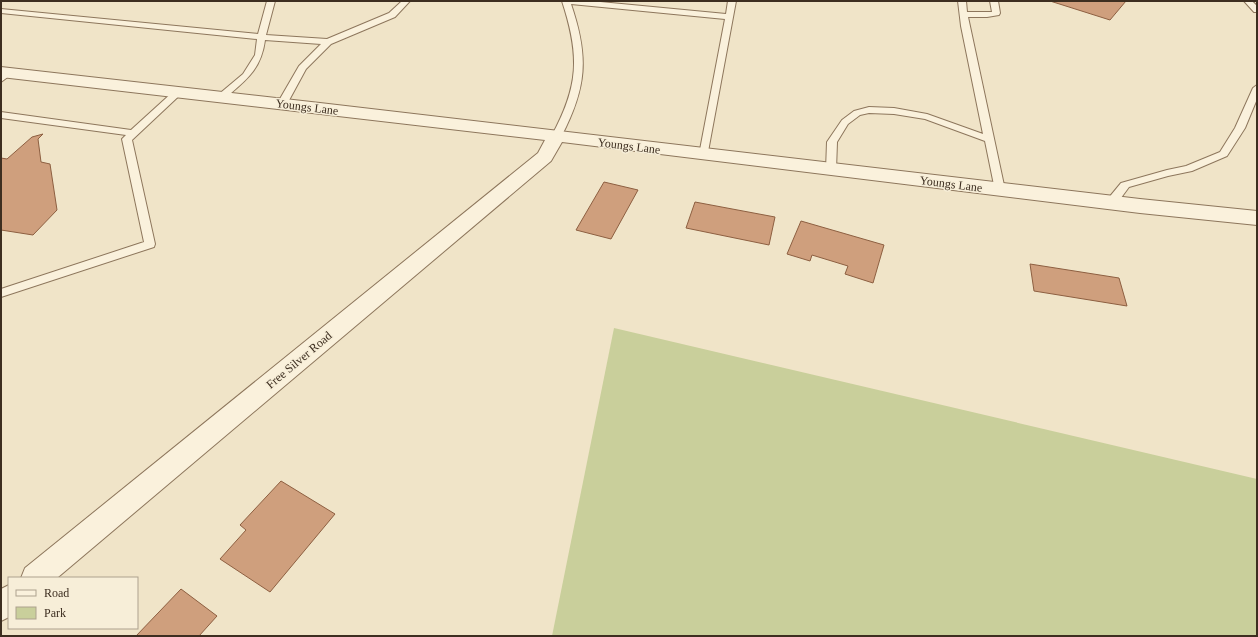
<svg xmlns="http://www.w3.org/2000/svg" width="1258" height="637" viewBox="0 0 1258 637" font-family="Georgia,serif">
	<rect width="100%" height="100%" fill="#f0e4c8"/>
	<path fill="#c9cf9b" d="M614 328 1257 479V636H552Z"/>
	<path fill="#cf9f7d" stroke="#8d5f41" d="M1050 1H1126L1110 20Z
		M43 134 38 139 41 162 50 164 57 210 33 235 1 230V158L7 159 32 137Z
		M604 182 638 190 611 239 576 230Z
		M695 202 775 217 769 245 686 228Z
		M801 221 884 245 873 283 845 274 848 266 812 255 810 261 787 254Z
		M1030 264 1119 278 1127 306 1034 291Z
		M281 481 335 514 270 592 220 559 246 530 240 525Z
		M181 589 217 616 199 636H136Z"/>
	<g fill="none" stroke-linecap="round" stroke-linejoin="round">
		<g stroke="#8d765c" stroke-width="2">
			<path id="lane" d="M267 1H275L266 35 327 39 389 13 402 1H410L395 17 331 44 306 69 287 104 282 107 277 104 299 66 321 44 265 40C261 70 246 80 224 99L221 100 217 97 218 95 243 74 255 55 257 39 1 13V9L258 34Z
				M562 1H590L726 14 728 1H736L707 157 704 158 699 155 725 19 571 4C589 57 587 87 561 137L556 140 551 137C579 86 580 56 562 1Z
				M958 1H966L967 12H992L990 1H998L1000 13 999 15 987 17H968L1005 190 1004 192 1000 193 995 190 985 141 925 119 894 114 869 113 860 115 848 124 837 142 836 170 835 172H827L826 170 827 142 842 120 854 111 869 107 894 108 927 114 983 134 961 26Z
				M1244 1H1252L1257 6V12H1254Z
				M9 70 12 71 13 73 1 82V75Z
				M1257 85V99L1245 128 1227 156 1192 171 1168 176 1129 187 1115 206H1107L1106 203 1107 200 1121 183 1167 170 1186 166 1220 152 1235 128 1253 88Z
				M178 89 182 92 181 94 132 140 155 244 154 247 1 297V289L144 242 122 139 126 135 1 118V112L131 130 175 90Z"/>
		</g>
		<g stroke="#8d765c" stroke-width="2">
			<path id="street" d="M1 67 320 103 1140 199 1257 211V225L1140 213 562 142 551 161 57 578H21L25 568 538 153 545 140 1 77Z
				M9 585V617L1 621V589Z"/>
		</g>
		<use href="#lane" fill="#faf1dc" fill-rule="evenodd"/>
		<use href="#street" fill="#faf1dc" fill-rule="evenodd"/>
	</g>
	<g text-anchor="middle" dominant-baseline="central" stroke-width="3" stroke-linejoin="round" paint-order="stroke">
		<g font-size="12" fill="#3d2e20" stroke="#f7eed8">
			<text transform="translate(307 107) rotate(7)">Youngs Lane</text>
			<text transform="translate(629 146) rotate(7)">Youngs Lane</text>
			<text transform="translate(951 184) rotate(7)">Youngs Lane</text>
			<text transform="translate(299 360) rotate(-40)">Free Silver Road</text>
		</g>
	</g>
	<rect width="1258" height="637" fill="none" stroke="#3d2e20" stroke-width="4"/>
	<rect x="8" y="577" width="130" height="52" fill="#f7eed8" stroke="#ada18e"/>
	<rect x="16" y="590" width="20" height="6" fill="#faf1dc" stroke="#ada18e"/>
	<text x="44" y="597" font-size="12" fill="#3d2e20">Road</text>
	<rect x="16" y="607" width="20" height="12" fill="#c9cf9b" stroke="#ada18e"/>
	<text x="44" y="617" font-size="12" fill="#3d2e20">Park</text>
</svg>
